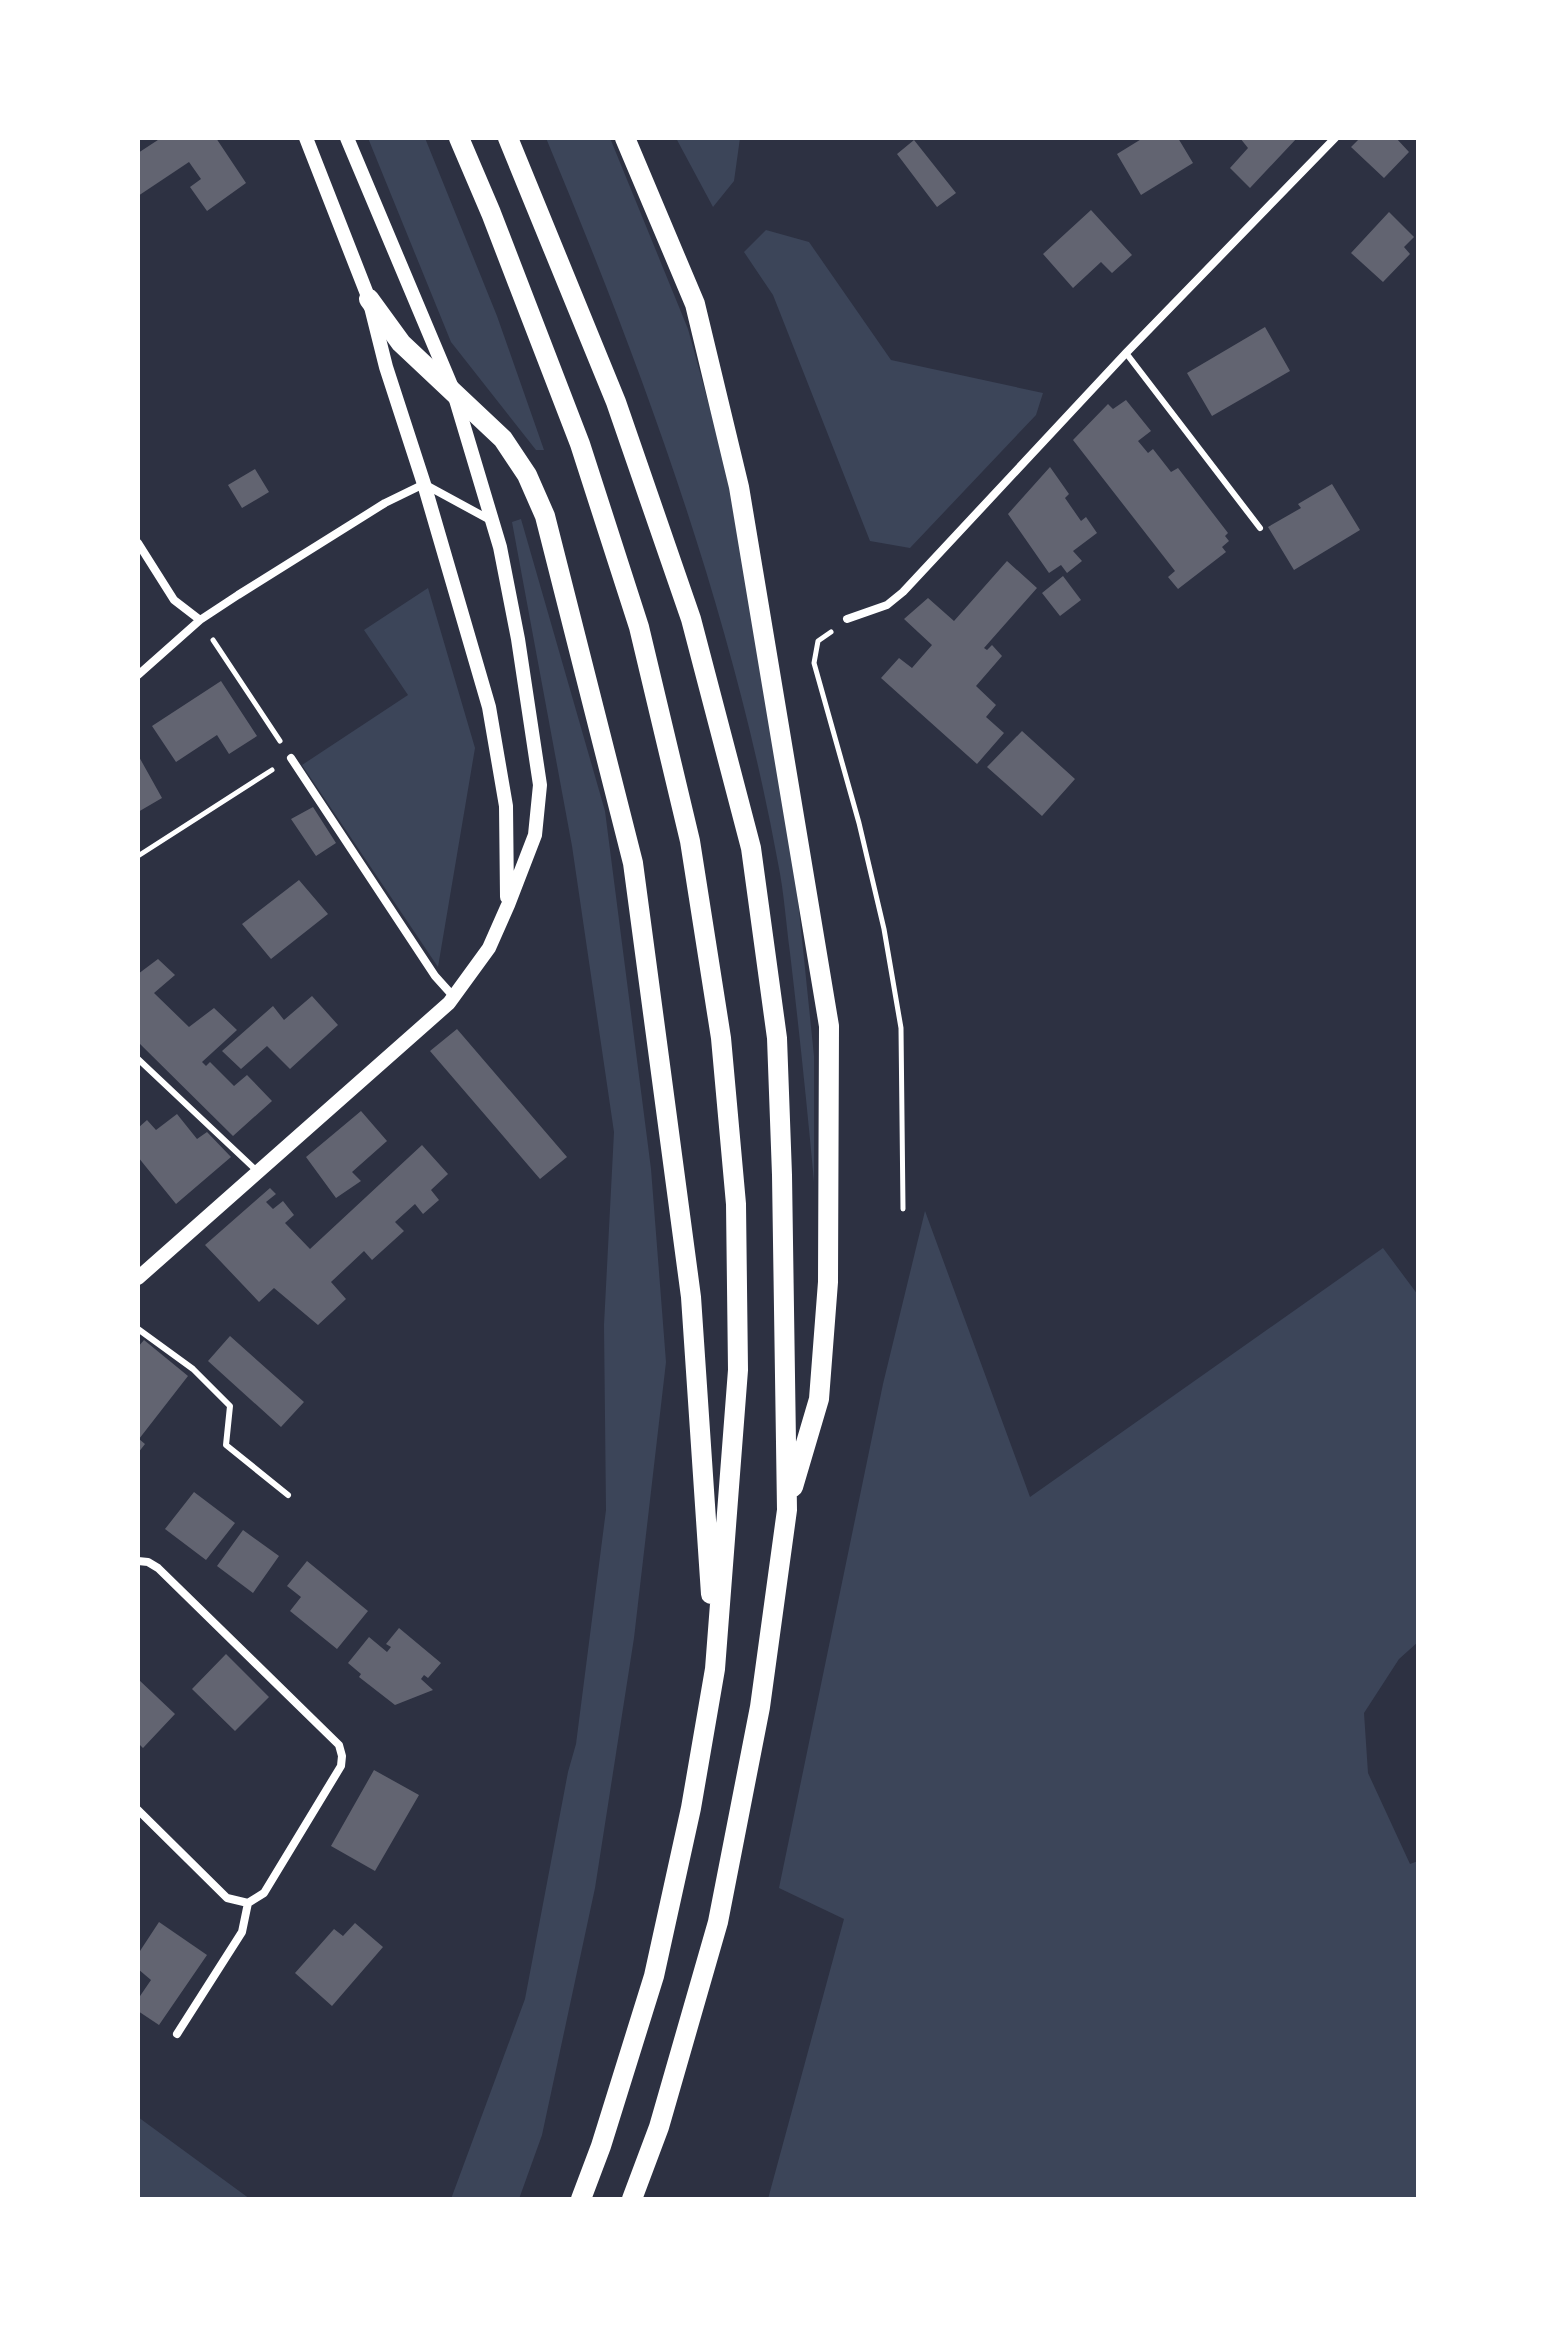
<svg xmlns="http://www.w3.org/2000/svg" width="1556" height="2337" viewBox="0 0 1556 2337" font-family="Lato,sans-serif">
	<rect width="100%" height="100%" fill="#2d3142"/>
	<path fill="#3c4559" d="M368 138H425L497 316 544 450H536L451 342Z
		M546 138H610L688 329 723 456 763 673 794 861 814 1056V1182C807 1105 799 1029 790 953 786 923 784 892 778 863 732 612 644 373 546 138Z
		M676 138H740L734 181 713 207Z
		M766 230 809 242 891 360 1043 393 1036 415 910 548 870 541 773 295 744 252Z
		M521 519 605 811 651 1169 666 1362 634 1638 595 1888 542 2135 519 2199H451L525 1999 568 1772 576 1744 606 1510 604 1325 614 1132 572 846 512 522Z
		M428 588 475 748 438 967 302 765 408 695 364 630Z
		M925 1211 1030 1497 1383 1248 1418 1295V1642L1399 1659 1364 1713 1368 1773 1410 1864 1418 1861V2199H768L844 1919 779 1888 883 1384Z
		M138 2117 250 2199H138Z"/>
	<path fill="#626471" d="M161 138H216L246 183 207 211 190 187 201 179 189 162 138 196V153Z
		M1143 138H1178L1193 163 1141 195 1117 154Z
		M1240 138H1297L1250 188 1230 168 1248 148Z
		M1360 138H1396L1409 152 1384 178 1351 147Z
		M914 140 956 193 937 207 897 154Z
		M1091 210 1132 255 1112 273 1101 262 1073 288 1043 254Z
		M1389 212 1414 237 1404 247 1410 254 1383 282 1351 253Z
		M1265 327 1290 371 1212 416 1187 373Z
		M1126 400 1151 431 1138 441 1148 453 1153 449 1171 472 1178 468 1228 533 1225 536 1229 541 1222 547 1226 552 1178 589 1168 577 1175 571 1073 440 1108 404 1113 409Z
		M1050 467 1069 494 1065 498 1081 521 1086 517 1097 533 1073 551 1082 561 1067 573 1061 565 1049 573 1008 514Z
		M255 469 269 492 242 508 228 485Z
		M1332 484 1360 530 1294 570 1268 527 1301 508 1298 504Z
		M1007 561 1037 588 984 648 987 650 992 645 1002 656 976 686 996 705 986 717 1004 733 977 764 881 678 899 658 912 668 932 645 904 619 928 598 954 621Z
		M1063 576 1081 600 1060 616 1042 593Z
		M221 681 257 736 229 754 217 735 176 762 152 726Z
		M1022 731 1075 779 1042 816 987 767Z
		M138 755 162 798 138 812Z
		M313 807 336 843 316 856 291 819Z
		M299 880 328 914 271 959 242 924Z
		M158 959 175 975 154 993 189 1027 214 1008 237 1030 202 1062 206 1066 210 1062 234 1086 247 1075 272 1101 233 1136 138 1042V974Z
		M312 996 338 1025 290 1069 267 1046 241 1069 222 1051 273 1006 284 1020Z
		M457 1029 567 1157 540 1179 430 1051Z
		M361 1111 387 1141 352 1172 361 1181 336 1198 306 1157Z
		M177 1114 197 1139 207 1132 231 1157 176 1204 138 1157V1128L147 1120 156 1130Z
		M422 1145 448 1174 431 1190 439 1200 423 1214 415 1204 395 1222 404 1231 372 1260 364 1251 331 1282 346 1299 318 1325 274 1288 259 1302 205 1245 270 1188 276 1194 266 1202 273 1209 283 1201 294 1215 285 1223 310 1249Z
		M230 1336 304 1402 281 1427 208 1361Z
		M144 1340 188 1376 139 1439 145 1444 138 1453V1347Z
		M194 1492 235 1523 206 1560 165 1529Z
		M243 1530 279 1556 253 1593 217 1566Z
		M307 1561 368 1611 337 1649 290 1611 301 1597 287 1586Z
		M399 1628 441 1663 428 1678 424 1675 421 1679 433 1690 395 1705 359 1677 361 1674 348 1663 369 1637 387 1652 391 1647 386 1644Z
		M226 1654 269 1697 235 1731 192 1689Z
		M138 1679 175 1714 143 1748 138 1743Z
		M374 1770 419 1795 375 1871 331 1846Z
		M159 1922 207 1955 159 2025 138 2011V1999L151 1980 138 1969V1954Z
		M355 1923 383 1947 332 2006 295 1973 334 1929 343 1936Z"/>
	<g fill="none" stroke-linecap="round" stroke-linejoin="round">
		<path stroke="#fff" stroke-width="5" d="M831 632 818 641 814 663 859 823 884 929 901 1028 903 1209
			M213 640 280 741
			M138 856 272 770"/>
		<path stroke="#fff" stroke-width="6" d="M1126 353 1260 528
			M138 1059 257 1171
			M138 1329 193 1369 230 1406 226 1445 288 1495"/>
		<path stroke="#fff" stroke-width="8" d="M138 543 174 600 200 620
			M847 619 887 605 903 592 1126 353 1335 138
			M138 675 200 620 238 595 385 503 424 484 492 521
			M291 758 435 976 453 996
			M138 1561 148 1562 158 1568 339 1745 342 1756 341 1766 264 1893 248 1903 227 1898 138 1810
			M177 2034 242 1932 248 1903"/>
		<path stroke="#fff" stroke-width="14" d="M306 138 369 299 386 367 424 484 489 707 506 806 507 897
			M138 1278 449 1003 489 948 508 905 535 835 540 785 518 639 500 547 453 390 347 138"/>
		<path stroke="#fff" stroke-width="20" d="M459 138 491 213 580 444 639 627 690 841 721 1038 736 1204 738 1370 715 1669 691 1808 654 1976 601 2146 581 2199
			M508 138 616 402 691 619 751 848 777 1038 782 1175 787 1510 760 1707 718 1922 659 2127 632 2199
			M625 138 695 304 739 487 829 1026 828 1282 819 1399 793 1487
			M369 299 401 343 503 439 527 475 545 516 633 863 691 1297 711 1594"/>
	</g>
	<rect width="1556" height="2337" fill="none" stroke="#ffffff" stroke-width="280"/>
</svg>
